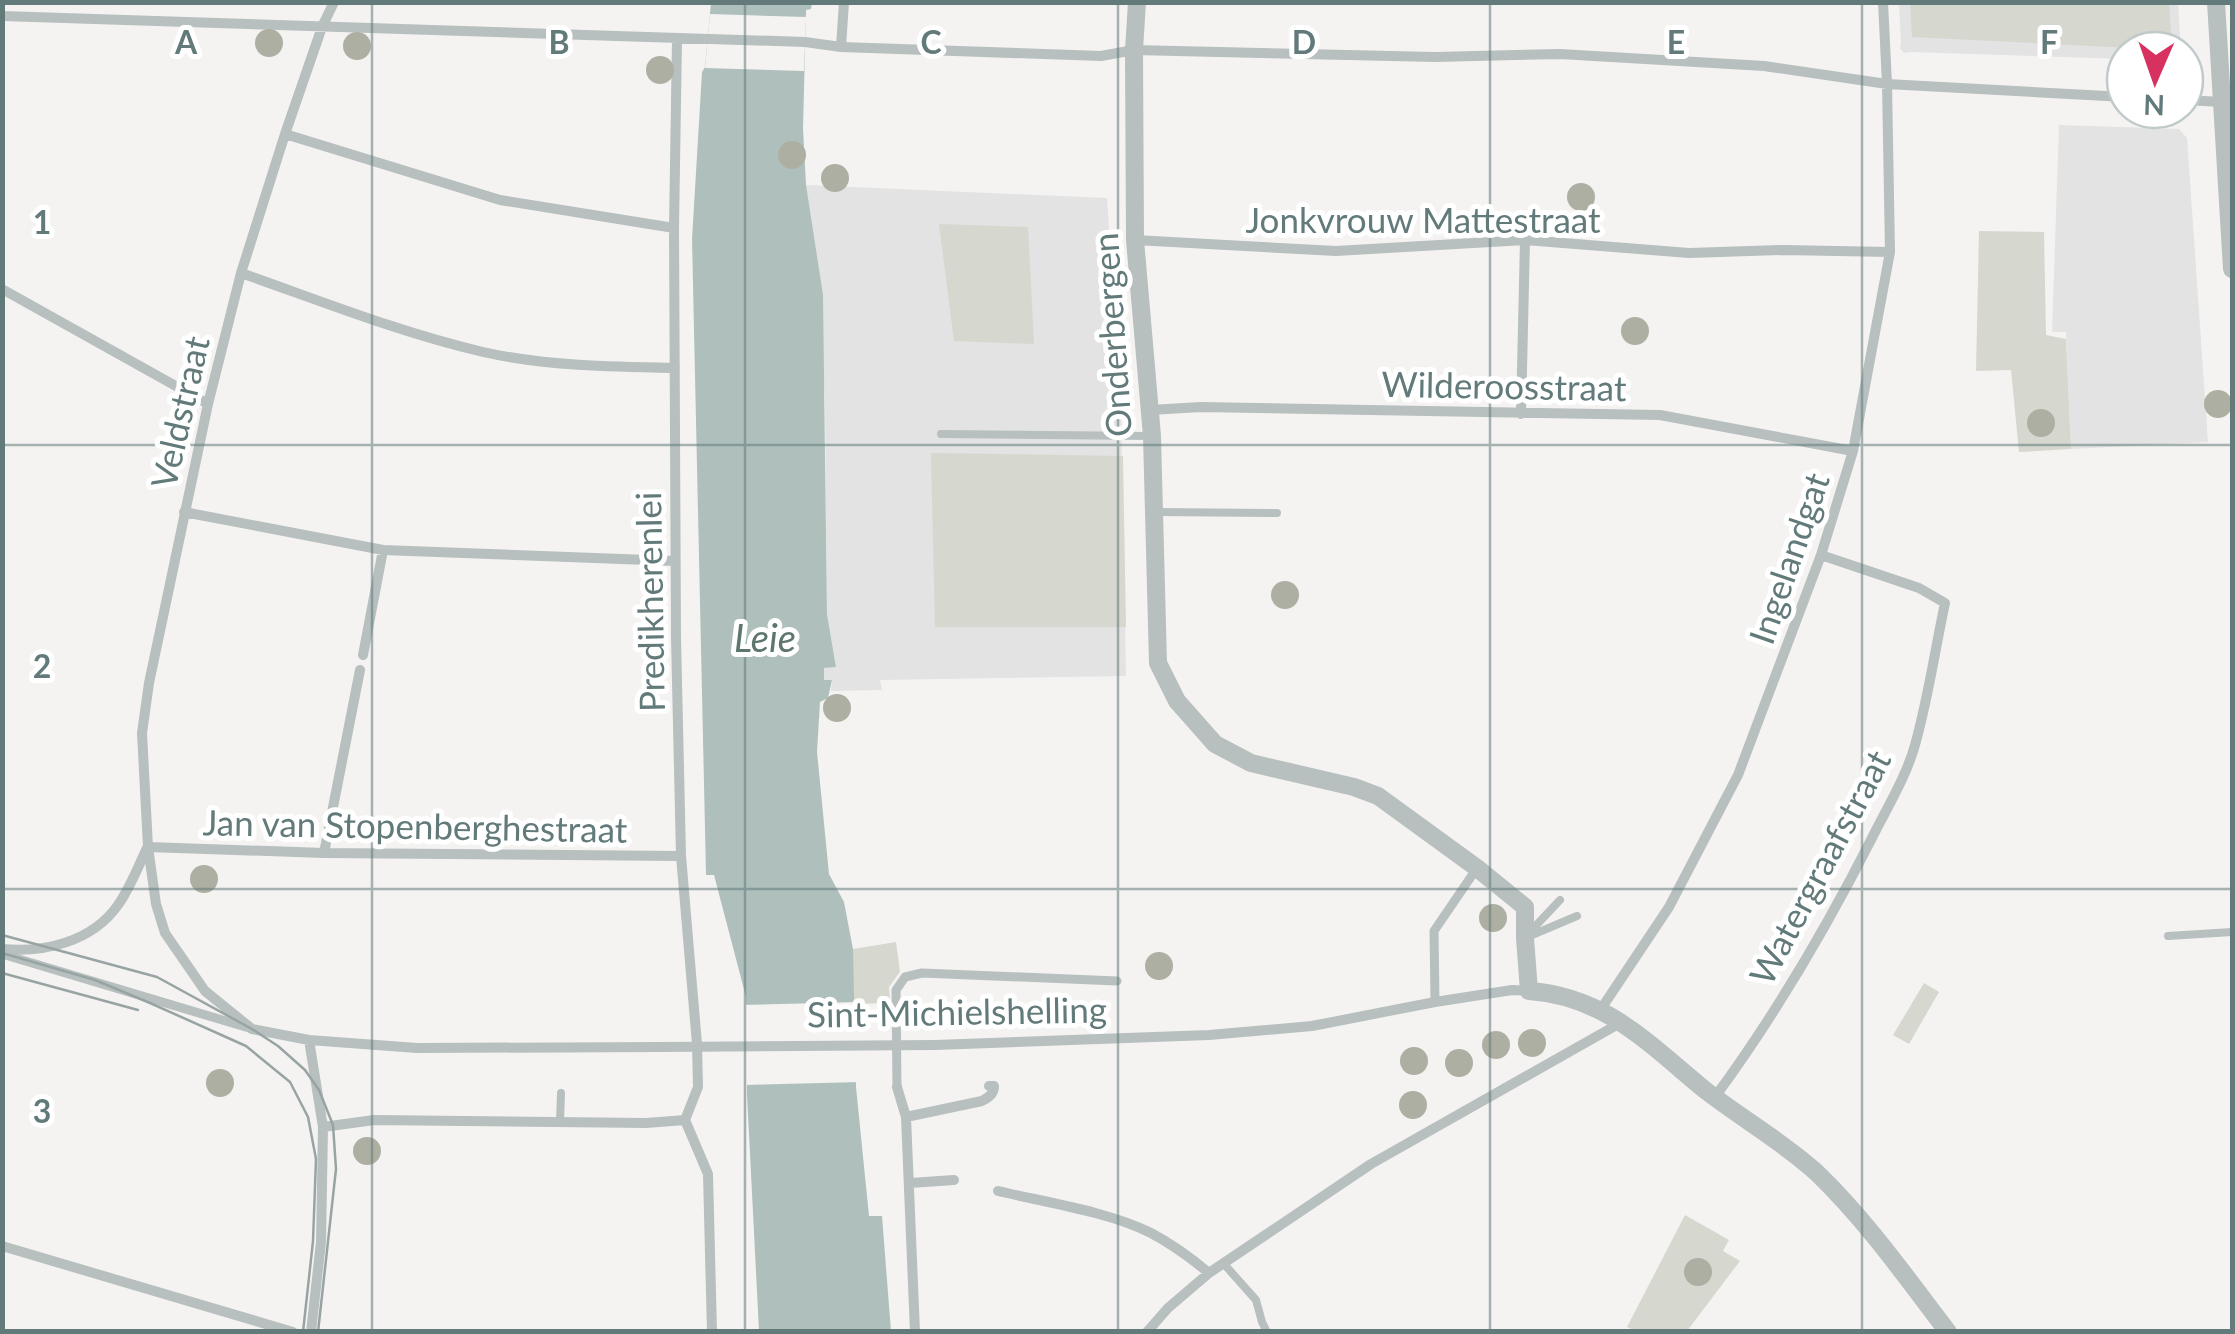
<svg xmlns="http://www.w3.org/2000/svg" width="2235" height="1334" viewBox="0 0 2235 1334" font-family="Lato,sans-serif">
	<rect width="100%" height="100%" fill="#f5f3f1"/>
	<path fill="#e2e3e2" d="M1899 3H2178L2181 50H2125V59L1910 52 1904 53 1900 48 1901 43Z
		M2059 125 2179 129 2187 138 2208 442 2071 449 2066 332H2052Z
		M806 185 1107 198 1117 358 1120 359 1126 676 880 680 882 690 831 691 832 681H824V668L836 666 827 614 825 395Z"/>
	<path fill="#d6d7ce" d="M1910 3H2169L2172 50 1912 37Z
		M939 224 1028 227 1034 344 954 341Z
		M1979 231 2044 232 2046 335 2066 339 2071 449 2019 452 2011 370 1976 371Z
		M931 453 1123 456 1126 627H935Z
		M896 942 900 972 889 987 890 1003 853 1004V949Z
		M1924 983 1939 992 1909 1044 1893 1035Z
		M1685 1215 1729 1240 1723 1251 1740 1261 1687 1331H1636L1627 1327Z"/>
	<path fill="#afc0bc" d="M711 3H812L811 9 806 10 803 128 806 185 823 295 827 614 836 667 824 668V680H832L828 698 820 702 817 752 829 874 844 902 853 949 856 1087 869 1216H882L891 1331H759L747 1095 746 997 714 875H706L692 239 702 72 705 67Z"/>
	<path fill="#f5f3f1" d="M710 14 806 17 804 71 705 68Z
		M858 1002 861 1082 742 1085 741 1005Z"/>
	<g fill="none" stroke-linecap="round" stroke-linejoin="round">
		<path stroke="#b7bfbf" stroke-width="8" d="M941 434 1151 436
			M1154 512 1277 513
			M1529 933 1560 900
			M2168 936 2232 932
			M1525 938 1577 916
			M560 1122 561 1093
			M1224 1264 1256 1300 1262 1322 1267 1332"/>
		<path stroke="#b7bfbf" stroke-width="9" d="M2 954 249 1028
			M1435 1002 1434 931 1477 868
			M897 1087 896 990 905 977 922 973 1117 981"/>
		<path stroke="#b7bfbf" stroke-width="10" d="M334 2 322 27 285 134 241 273 208 404 149 683 142 733 148 847 156 904 165 933 205 991 252 1029 309 1040 417 1048 660 1047
			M2 16 805 42 841 47 1101 56 1134 50 1435 57 1560 54 1764 66 1887 84 2125 97
			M677 39 674 228 676 638 681 856 697 1044 698 1087 685 1120 708 1174 712 1332
			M841 47 844 2
			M2185 100 2222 102
			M285 134 500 200 674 228
			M1135 240 1336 251 1525 240 1689 253 1783 250 1890 252
			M241 273C321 301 401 333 483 352 546 366 612 367 675 368
			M2 289 208 404
			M1150 410 1201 407 1660 415 1853 451
			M1521 414 1525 240
			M184 512 383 550 675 561
			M363 655 383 550
			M148 847 324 853 681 856
			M324 853 360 670
			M2 949C44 953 92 942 118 905 130 888 138 867 147 848
			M1601 1009 1669 907 1738 775 1821 555 1853 451 1890 252 1887 84 1883 2
			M309 1040 323 1127 321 1242 311 1332
			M935 1045 1209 1035 1312 1026 1435 1002 1512 990 1529 991
			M897 1087 906 1117
			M1715 1097C1773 1018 1829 923 1873 836 1888 806 1906 777 1915 745 1928 699 1935 650 1945 603L1919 588 1821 555
			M323 1127 374 1120 646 1123 685 1120
			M910 1183 954 1180
			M998 1191C1044 1202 1110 1212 1151 1233 1172 1244 1191 1258 1209 1273
			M2 1246 293 1332
			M915 1332 906 1117 982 1101C989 1097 994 1094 994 1086H989
			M1147 1332 1168 1308 1209 1273 1371 1164 1622 1022"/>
		<path stroke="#b7bfbf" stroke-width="18" d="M1137 2 1134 50 1135 240 1152 436 1158 663 1177 701 1215 744 1251 763 1354 787 1378 796 1477 868 1525 907V938L1529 991C1605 996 1649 1044 1705 1090 1741 1118 1783 1142 1816 1172 1866 1220 1906 1277 1948 1332
			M2216 2 2232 269"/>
		<path stroke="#98a4a4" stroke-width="2.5" d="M2 935 157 977 252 1029 278 1046 305 1070 319 1090 333 1125 336 1169 318 1332
			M2 953 95 980 150 1003 246 1046 290 1082 308 1117 316 1159 313 1241 303 1332
			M2 973 138 1010"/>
		<path stroke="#b7bfbf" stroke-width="10" d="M660 1047 935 1045"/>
	</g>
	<g fill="#adafa3">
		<circle cx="269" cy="43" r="14"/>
		<circle cx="357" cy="46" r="14"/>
		<circle cx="660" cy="70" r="14"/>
		<circle cx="792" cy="155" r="14"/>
		<circle cx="835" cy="178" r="14"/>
		<circle cx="1581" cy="197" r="14"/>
		<circle cx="1635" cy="331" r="14"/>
		<circle cx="2218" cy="404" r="14"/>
		<circle cx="2041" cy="423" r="14"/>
		<circle cx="1285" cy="595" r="14"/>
		<circle cx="837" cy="708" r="14"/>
		<circle cx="204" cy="879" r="14"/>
		<circle cx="1493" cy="918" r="14"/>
		<circle cx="1159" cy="966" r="14"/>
		<circle cx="1532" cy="1043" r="14"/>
		<circle cx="1496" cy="1045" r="14"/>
		<circle cx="1414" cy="1061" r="14"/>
		<circle cx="1459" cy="1063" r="14"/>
		<circle cx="220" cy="1083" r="14"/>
		<circle cx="1413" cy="1105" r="14"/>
		<circle cx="367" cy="1151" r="14"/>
		<circle cx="1698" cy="1272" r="14"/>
	</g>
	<path fill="none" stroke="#627a7a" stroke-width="2.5" stroke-opacity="0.55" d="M372 2V1332M745 2V1332M1118 2V1332M1490 2V1332M1862 2V1332M2 445H2232M2 889H2232"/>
	<g text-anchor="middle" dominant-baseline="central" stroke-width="10" stroke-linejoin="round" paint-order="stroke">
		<g font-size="35" fill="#627a7a" stroke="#fff">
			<text x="1423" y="219">Jonkvrouw Mattestraat</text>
			<text transform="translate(1111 335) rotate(-94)">Onderbergen</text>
			<text transform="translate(1504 385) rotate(1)">Wilderoosstraat</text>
			<text transform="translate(179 412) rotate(-77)">Veldstraat</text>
			<text transform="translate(1788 558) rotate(-71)">Ingelandgat</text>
			<text transform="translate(649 602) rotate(-91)">Predikherenlei</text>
			<text transform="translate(415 825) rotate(1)">Jan van Stopenberghestraat</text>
			<text transform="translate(1819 867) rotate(-62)">Watergraafstraat</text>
			<text transform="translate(957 1011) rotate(-1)">Sint-Michielshelling</text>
		</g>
		<g font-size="38" font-style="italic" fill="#5d7670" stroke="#fff">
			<text x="765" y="637">Leie</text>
		</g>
	</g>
	<g font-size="32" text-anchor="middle" font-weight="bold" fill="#627a7a" stroke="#fff" stroke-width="10" stroke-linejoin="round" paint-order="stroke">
		<text x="186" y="54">A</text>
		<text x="559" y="54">B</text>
		<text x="931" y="54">C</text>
		<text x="1304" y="54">D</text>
		<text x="1676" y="54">E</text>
		<text x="2049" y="54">F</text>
		<text x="42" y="234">1</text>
		<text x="42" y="678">2</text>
		<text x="42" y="1123">3</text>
	</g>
	<rect width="2235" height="1334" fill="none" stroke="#627a7a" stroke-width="10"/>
	<g transform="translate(2155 80) rotate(182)"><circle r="48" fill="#ffffff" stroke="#c0caca" stroke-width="2.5"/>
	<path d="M0-8L18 38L0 25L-18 38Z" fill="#d6315f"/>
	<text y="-15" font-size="28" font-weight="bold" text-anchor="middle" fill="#627a7a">N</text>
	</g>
</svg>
